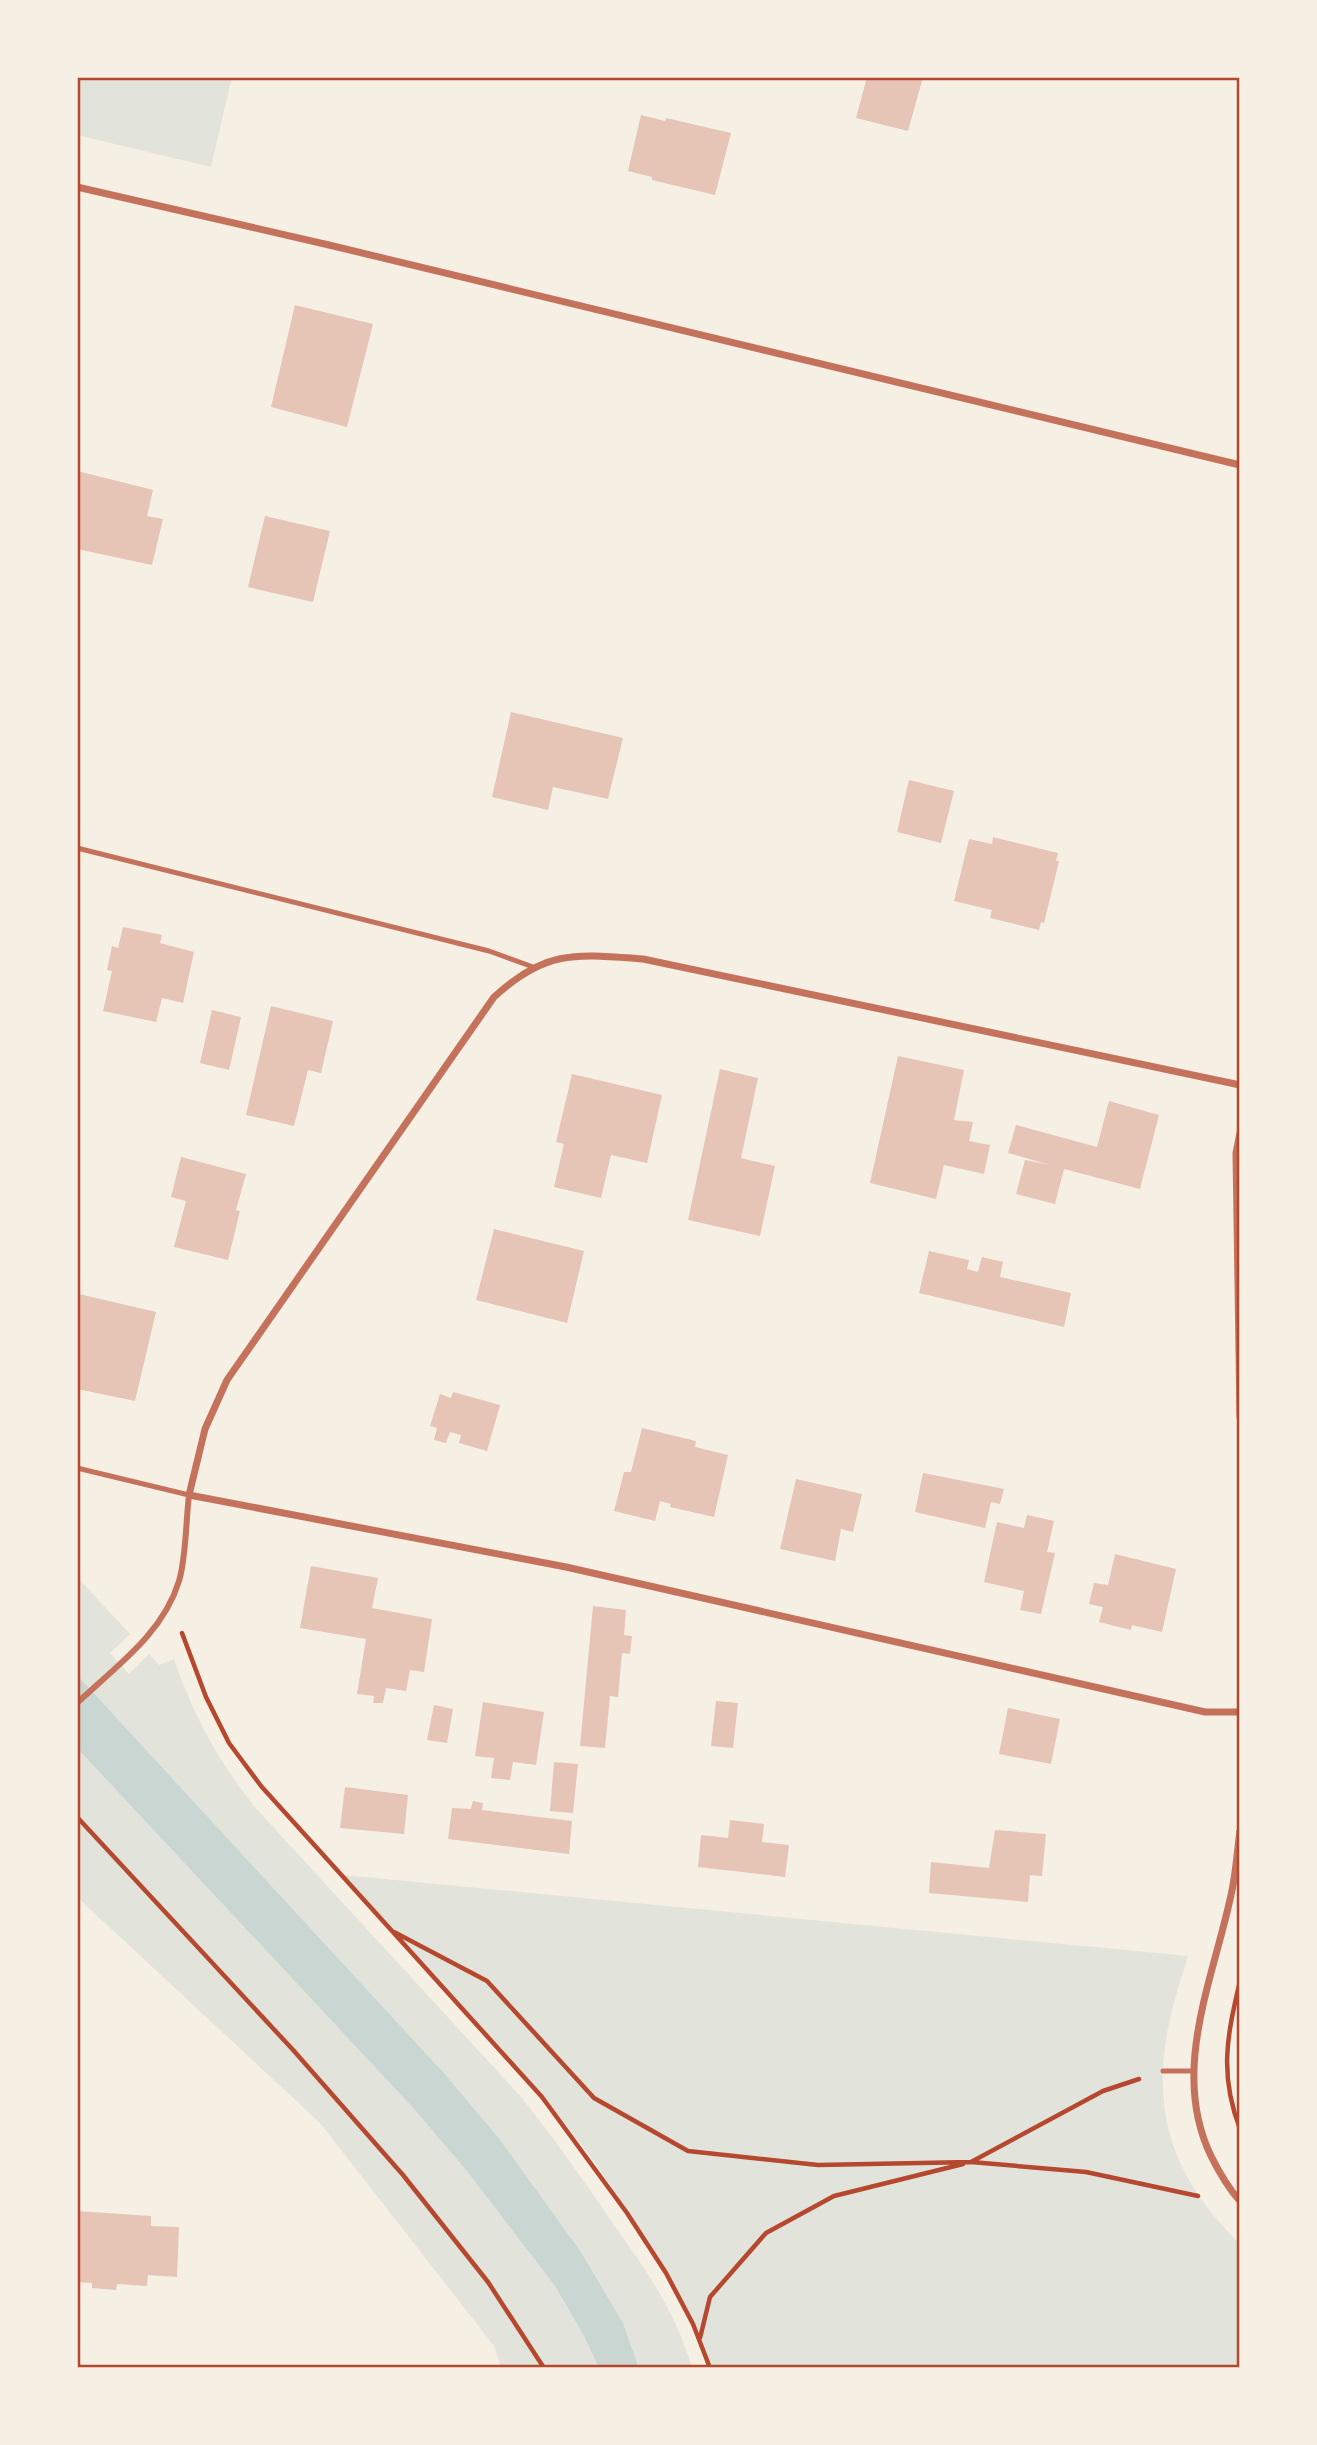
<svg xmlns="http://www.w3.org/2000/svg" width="1317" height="2445" viewBox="0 0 1317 2445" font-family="Quicksand,sans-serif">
	<rect width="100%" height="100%" fill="#f6efe4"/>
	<path fill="#e2e4dc" d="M77 77H232L211 167 77 135Z
		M77 1577 130 1634 110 1653 129 1674 149 1654 159 1665 174 1659C194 1717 217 1758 254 1806L522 2098C553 2137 582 2178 610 2219 645 2269 675 2309 692 2368H639L623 2323 581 2252 498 2137 443 2072 77 1675Z
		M77 1748 415 2110 466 2170 555 2286 584 2336 599 2368H501L494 2346 320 2123 77 1897Z
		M343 1875 1188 1956C1180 1983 1170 2012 1166 2040 1153 2125 1180 2185 1240 2244V2368H711L699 2331 675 2286 594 2161 546 2099Z"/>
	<path fill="#c9d6d2" d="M77 1675 443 2072 498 2137 581 2252 623 2323 639 2368H599L584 2336 555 2286 466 2170 415 2110 77 1748Z"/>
	<path fill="#e6c5b7" d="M867 77H923L908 131 856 118Z
		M641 115 665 121 666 118 731 133 715 195 652 180V177L628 171Z
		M295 305 373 324 347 427 271 407Z
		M77 471 153 490 147 516 163 519 152 565 77 549Z
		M265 516 330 531 313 602 248 587Z
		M511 712 623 738 608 799 553 787 548 810 492 797Z
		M909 780 954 791 941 843 897 832Z
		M993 837 1058 853 1056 861H1059L1044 923 1041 922 1039 930 990 918 992 910 954 901 969 839 992 844Z
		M123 927 162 935 160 943 194 952 183 1003 162 998 156 1022 103 1011 112 971 107 970 112 946 118 948Z
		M271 1006 333 1021 321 1073 308 1070 294 1126 246 1115Z
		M212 1010 241 1017 229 1070 200 1063Z
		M898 1056 964 1070 954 1120 973 1122 969 1141 990 1145 984 1174 944 1165 936 1199 870 1183Z
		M720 1069 758 1078 741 1158 775 1166 760 1236 688 1220Z
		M572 1074 662 1095 647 1163 611 1155 601 1198 554 1187 564 1144 556 1142Z
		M1109 1101 1159 1115 1140 1189 1064 1169 1055 1204 1016 1194 1025 1160 1050 1165 1008 1153 1016 1125 1097 1147Z
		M181 1157 246 1174 236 1210 240 1211 228 1260 174 1247 186 1201 171 1197Z
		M494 1229 584 1251 567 1323 476 1300Z
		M929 1251 969 1260 967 1269 978 1272 982 1257 1003 1262 1000 1277 1071 1293 1064 1327 919 1293Z
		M79 1294 156 1312 135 1401 77 1389V1302Z
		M453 1392 500 1405 487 1451 459 1443 461 1435 450 1432 446 1443 434 1440 437 1428 430 1426 440 1394 451 1398Z
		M642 1428 696 1441 695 1447 728 1455 714 1517 670 1507 671 1504 660 1501 655 1521 614 1511 624 1472H631Z
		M923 1473 1004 1489 1000 1504 991 1502 985 1528 915 1512Z
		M796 1479 862 1494 853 1532 841 1529 835 1561 780 1549Z
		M1027 1515 1054 1521 1047 1552 1055 1553 1041 1614 1020 1610 1024 1591 984 1582 997 1522 1024 1528Z
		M1115 1554 1176 1569 1162 1632 1132 1625 1131 1630 1099 1622 1103 1607 1089 1604 1094 1583 1108 1585Z
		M311 1566 378 1578 372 1608 432 1619 424 1672 410 1670 406 1691 386 1688 383 1703H373L374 1696 357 1694 366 1639 300 1628Z
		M593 1606 626 1610 624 1635 632 1636 630 1654 622 1653 618 1697 610 1696 605 1748 580 1746Z
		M716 1701 738 1703 733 1748 711 1746Z
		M483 1702 544 1712 536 1765 513 1762 510 1780 491 1778 494 1758 475 1756Z
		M434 1705 453 1709 447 1743 427 1740Z
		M1008 1708 1060 1719 1051 1764 999 1754Z
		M554 1762 578 1764 573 1813 550 1811Z
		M345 1787 408 1795 404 1834 340 1828Z
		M473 1801 483 1803 482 1810 572 1821 569 1854 448 1839 452 1808 471 1809Z
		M730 1820 764 1824 762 1842 789 1845 785 1877 698 1867 701 1835 728 1838Z
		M995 1830 1046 1834 1042 1876 1030 1875 1028 1902 929 1893 931 1862 989 1868Z
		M77 2211 151 2216V2226L179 2227 177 2277 148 2275 147 2286 117 2284 116 2290 92 2288V2283L77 2282Z"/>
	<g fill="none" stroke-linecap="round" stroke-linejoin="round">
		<path stroke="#b5482f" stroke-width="4.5" d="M182 1633 206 1697 229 1743 261 1786 542 2097 627 2213 666 2273 693 2324 710 2368
			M77 1817 294 2051 403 2175 488 2282 544 2368
			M394 1932 487 1981 594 2098 688 2151 818 2165 971 2162 1086 2172 1198 2196
			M1240 1981C1227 2036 1219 2074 1240 2129
			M971 2162 1103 2091 1139 2079
			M700 2338 710 2297 766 2233 834 2196 963 2164"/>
		<path stroke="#c5725c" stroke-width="5" d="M77 848 489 951 533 967
			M77 1468 189 1495
			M1163 2071H1193"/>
		<path stroke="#c5725c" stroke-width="6" d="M77 1703C115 1667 163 1634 179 1581 186 1559 186 1519 189 1495"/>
		<path stroke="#c5725c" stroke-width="7" d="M77 187 329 245 1240 465
			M1240 1085 643 959C577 954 546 949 494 997L227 1380 205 1429 189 1495 566 1567 1205 1712H1240
			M1240 1133 1236 1153 1240 1417
			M1240 1831C1237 1852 1236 1874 1231 1895 1213 1980 1170 2071 1211 2156 1219 2172 1228 2188 1240 2201"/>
	</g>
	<rect width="1317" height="2445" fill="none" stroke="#f6efe4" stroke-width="158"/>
	<rect x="79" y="79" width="1159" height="2287" fill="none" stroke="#b5482f" stroke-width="2.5"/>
</svg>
